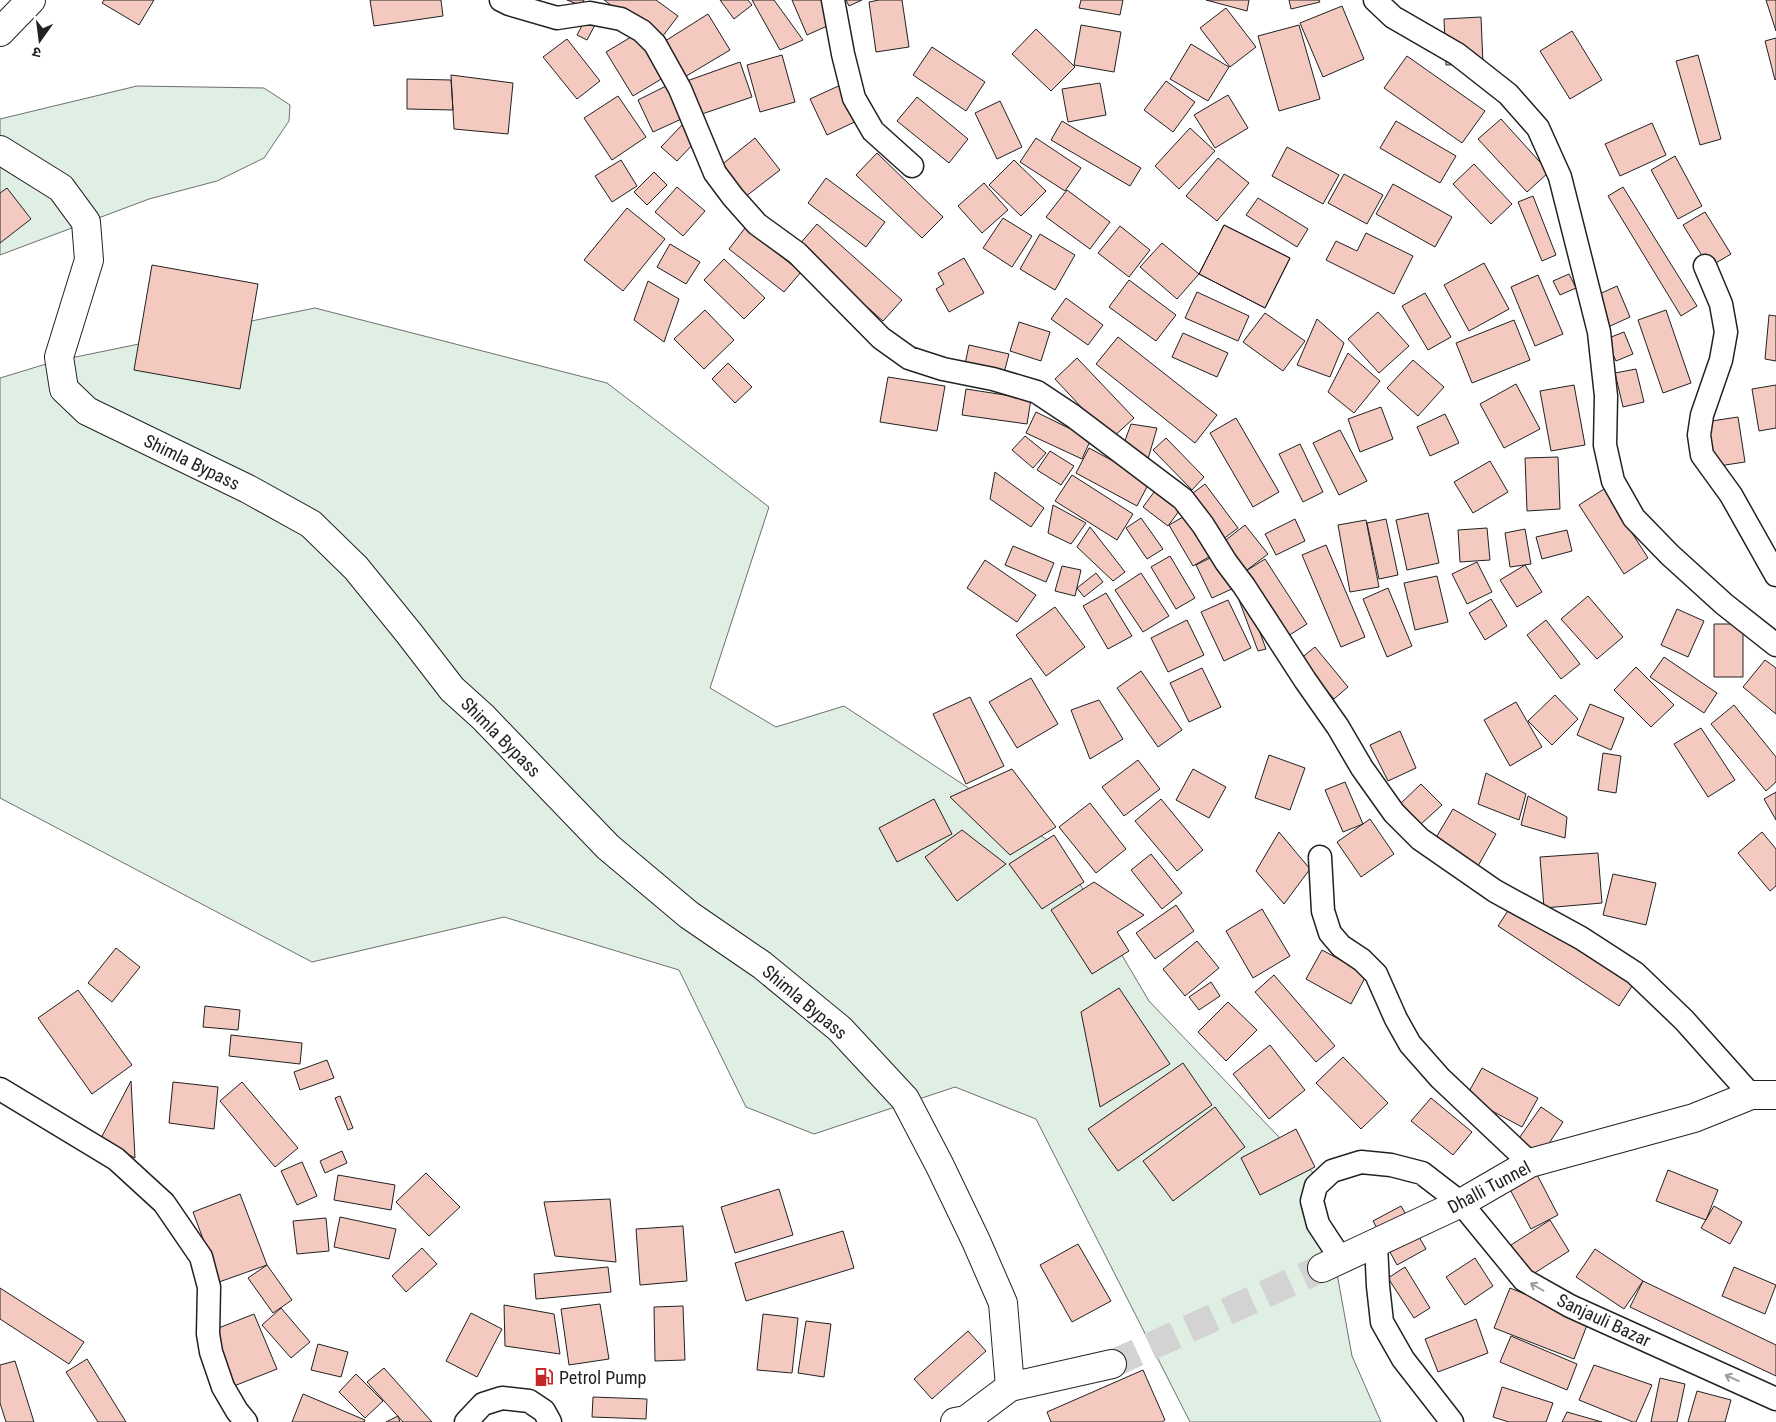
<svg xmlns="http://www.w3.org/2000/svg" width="1776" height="1422" viewBox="0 0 1776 1422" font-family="'Roboto Condensed','Noto Sans Devanagari',sans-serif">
	<rect width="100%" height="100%" fill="#fff"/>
	<path fill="#e0efe3" stroke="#6f6f6f" d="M137 86 264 88 290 105 289 121 264 158 217 181 149 199 0 255V119Z
		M315 308 607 383 769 507 710 688 776 727 844 706 1058 847 1149 1001 1320 1180 1352 1356 1381 1422H1190L1036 1119 955 1087 814 1134 746 1107 679 970 504 917 312 962 0 798V378L56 361Z"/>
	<path fill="#f3c9c0" stroke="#222" d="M104 0H154L139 25 102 3Z
		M370 0H441L443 16 374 26Z
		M567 0H584L582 6Z
		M604 0H656L678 16 659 41Z
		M720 0H748L752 5 734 19Z
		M752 0H774L803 40 780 50Z
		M792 0H824L834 23 807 35Z
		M846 0H862L849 6Z
		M879 0H902L909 47 876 52 869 2Z
		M1081 0H1123L1120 15 1079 8Z
		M1206 0H1249L1247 11Z
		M1289 0H1319L1320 2 1291 9Z
		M1766 0H1776V31Z
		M1342 6 1364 59 1323 77 1300 23Z
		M1226 8 1256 47 1230 67 1200 28Z
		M708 14 730 50 683 78 662 43Z
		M1481 17 1483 64 1446 65 1444 19Z
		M586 18 596 23 587 40 577 35Z
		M1081 25 1121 32 1114 72 1074 65Z
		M1299 25 1320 99 1279 111 1258 36Z
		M1036 29 1075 67 1051 91 1012 54Z
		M641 31 668 75 633 96 606 52Z
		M1572 31 1602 80 1570 99 1540 51Z
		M1776 38V79L1775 80 1765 41Z
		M567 39 600 81 577 99 543 57Z
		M1191 44 1229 67 1208 101 1170 79Z
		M932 47 985 82 966 111 913 75Z
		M782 55 795 102 760 112 747 65Z
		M1698 55 1721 139 1700 145 1676 61Z
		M1407 56 1485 111 1462 143 1384 88Z
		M740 62 752 97 696 116 684 82Z
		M451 75 513 83 508 134 454 129Z
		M407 79 451 80 453 110 407 109Z
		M1166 81 1195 102 1173 132 1144 110Z
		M672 83 688 116 653 132 638 100Z
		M845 83 861 119 827 135 810 99Z
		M1100 83 1106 115 1068 122 1062 89Z
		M1228 95 1248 128 1215 148 1194 115Z
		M618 96 646 137 612 160 584 118Z
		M917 97 968 139 949 163 897 121Z
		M1000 101 1022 147 997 159 975 113Z
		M1501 119 1549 172 1527 192 1478 139Z
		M1062 121 1141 168 1130 186 1051 140Z
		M1396 121 1456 156 1440 183 1380 148Z
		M1652 123 1666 155 1620 176 1605 144Z
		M682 125 697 140 677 161 661 147Z
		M1190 128 1215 151 1179 189 1155 166Z
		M755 138 780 170 745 197 720 166Z
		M1036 138 1081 168 1065 191 1020 162Z
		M1287 147 1339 175 1323 204 1272 176Z
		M877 153 943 217 922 238 856 175Z
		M1675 156 1702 206 1678 219 1651 170Z
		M1218 158 1249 183 1217 221 1186 196Z
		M621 160 637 186 612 202 595 176Z
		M1014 160 1046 191 1021 216 989 185Z
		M1474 164 1512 204 1491 224 1453 184Z
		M654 172 667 185 647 205 634 192Z
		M1344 174 1383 195 1367 224 1328 203Z
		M826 178 885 222 866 247 808 203Z
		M984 183 1008 210 982 233 958 206Z
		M1393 184 1452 217 1435 247 1376 214Z
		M677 187 705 211 683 236 655 212Z
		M1623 187 1697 306 1681 316 1608 196Z
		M7 188 31 219 0 243V193Z
		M1067 190 1110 222 1090 249 1046 217Z
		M1533 196 1556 255 1542 261 1518 202Z
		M1258 198 1308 229 1297 247 1246 215Z
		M627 208 665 239 623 291 584 260Z
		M1705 212 1731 254 1709 267 1683 225Z
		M1003 218 1032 236 1012 267 983 248Z
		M817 224 902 300 883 321 798 246Z
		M1224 225 1290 258 1265 308 1199 274Z
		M1224 225 1290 258 1265 308 1199 274Z
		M1120 226 1150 250 1129 277 1098 253Z
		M745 228 801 272 784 292 729 249Z
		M1366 233 1413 256 1394 294 1326 260 1336 241 1357 251Z
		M1040 234 1075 255 1055 290 1020 269Z
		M1162 243 1199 274 1177 299 1140 267Z
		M670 244 700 262 686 284 657 267Z
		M964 258 984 293 949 312 936 289 944 284 938 273Z
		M724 259 765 298 744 319 704 280Z
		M1484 263 1509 309 1469 331 1444 285Z
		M152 265 258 284 240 389 134 370Z
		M1569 274 1576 288 1560 295 1553 281Z
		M1538 275 1563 334 1535 346 1511 287Z
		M1129 280 1176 315 1156 341 1109 307Z
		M648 281 679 299 664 342 634 320Z
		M1617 286 1630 317 1608 327 1595 296Z
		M1197 292 1249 316 1238 341 1185 318Z
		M1425 293 1451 337 1428 350 1402 306Z
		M1066 298 1103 325 1088 345 1051 319Z
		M705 310 734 340 704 369 674 339Z
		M1666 310 1691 383 1663 393 1638 320Z
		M1378 312 1409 346 1379 373 1348 339Z
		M1265 313 1305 341 1283 371 1243 342Z
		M1769 315 1776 316V361L1765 359Z
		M1317 319 1344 343 1330 377 1297 365Z
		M1514 320 1530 360 1472 383 1456 343Z
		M1019 322 1050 332 1041 361 1010 351Z
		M1624 332 1633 354 1616 361 1606 339Z
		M1183 333 1228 353 1217 377 1172 357Z
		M1118 337 1217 415 1195 443 1096 364Z
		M969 345 1009 354 1004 373 965 364Z
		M1348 353 1380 381 1354 413 1328 392Z
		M1077 358 1134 418 1111 439 1055 379Z
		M1413 360 1444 387 1418 416 1387 388Z
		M728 363 752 387 735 403 712 379Z
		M1636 369 1644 402 1623 407 1615 373Z
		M888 377 945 386 937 431 880 422Z
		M1516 384 1540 429 1504 448 1480 404Z
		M1574 385 1585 445 1551 451 1540 391Z
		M1776 385V428L1759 431 1752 389Z
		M966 389 1031 399 1027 424 962 415Z
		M1381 407 1393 439 1360 452 1348 419Z
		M1036 412 1091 439 1082 459 1026 433Z
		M1445 414 1459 443 1430 456 1417 427Z
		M1738 417 1745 462 1712 467 1705 422Z
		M1236 418 1279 492 1253 507 1210 433Z
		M1131 424 1157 428 1148 459 1122 449Z
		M1340 430 1367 481 1339 495 1313 443Z
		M1025 436 1046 453 1033 468 1012 450Z
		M1166 438 1204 477 1192 490 1153 450Z
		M1300 444 1323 492 1303 502 1279 454Z
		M1089 448 1150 481 1137 506 1076 473Z
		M1050 451 1074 466 1061 485 1037 470Z
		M1558 457 1560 509 1527 511 1525 458Z
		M1490 461 1508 492 1473 513 1454 482Z
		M995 472 1044 508 1031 527 990 499Z
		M1072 475 1133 514 1117 540 1055 501Z
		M1205 484 1238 528 1222 540 1189 496Z
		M1157 488 1182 507 1168 526 1143 507Z
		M1604 489 1648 558 1624 574 1579 505Z
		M1053 505 1086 523 1071 544 1048 533Z
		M1190 513 1214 554 1193 566 1169 525Z
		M1428 513 1439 563 1407 570 1396 520Z
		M1141 518 1163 549 1147 559 1126 528Z
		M1295 519 1305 541 1276 555 1265 534Z
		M1386 519 1398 575 1379 579 1367 523Z
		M1366 520 1379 587 1350 592 1338 525Z
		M1245 525 1268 554 1239 576 1217 547Z
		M1090 527 1125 572 1113 581 1077 547Z
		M1487 528 1490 560 1460 562 1458 530Z
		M1525 529 1531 564 1510 567 1505 533Z
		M1567 530 1572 551 1542 559 1536 537Z
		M1326 545 1365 637 1341 647 1302 555Z
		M1013 546 1054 563 1046 582 1005 565Z
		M1218 554 1234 588 1212 598 1196 565Z
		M1170 556 1195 598 1176 609 1151 567Z
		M1265 559 1307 624 1288 636 1246 571Z
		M985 560 1036 595 1017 622 967 588Z
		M1477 562 1492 592 1467 604 1452 574Z
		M1525 565 1542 592 1517 607 1500 580Z
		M1062 566 1081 570 1075 596 1055 591Z
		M1096 573 1103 582 1084 597 1077 588Z
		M1141 573 1169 616 1143 632 1115 590Z
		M1437 576 1448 622 1415 630 1404 583Z
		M1388 588 1412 646 1387 657 1363 599Z
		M1244 589 1266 649 1258 651 1236 592Z
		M1106 593 1132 636 1108 649 1083 606Z
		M1588 596 1623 637 1597 659 1561 619Z
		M1491 599 1507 626 1485 640 1469 613Z
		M1228 600 1251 648 1224 661 1201 612Z
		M1055 607 1085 647 1046 676 1016 635Z
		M1677 609 1704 621 1688 657 1661 645Z
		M1187 620 1204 655 1168 672 1151 638Z
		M1546 620 1580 664 1561 679 1527 635Z
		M1714 624H1743V677H1714Z
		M1315 647 1348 687 1334 699 1300 659Z
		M1664 657 1717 693 1704 713 1650 677Z
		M1765 660 1776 668V714L1743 687Z
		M1636 667 1674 705 1651 727 1614 690Z
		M1202 668 1221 707 1189 722 1170 683Z
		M1141 671 1182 730 1158 747 1117 688Z
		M1031 678 1058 724 1017 748 989 702Z
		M1555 695 1578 719 1552 745 1528 721Z
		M970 697 1004 766 966 784 933 714Z
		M1099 700 1123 739 1090 759 1071 710Z
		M1516 702 1542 747 1510 766 1484 720Z
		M1590 704 1624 718 1611 750 1577 735Z
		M1734 705 1776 757V782L1766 791 1711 724Z
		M1701 728 1735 780 1708 797 1674 744Z
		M1400 731 1416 768 1388 781 1370 745Z
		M1603 753 1621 756 1616 793 1598 790Z
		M1269 755 1305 768 1290 810 1255 798Z
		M1138 760 1160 789 1124 816 1102 787Z
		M1012 769 1056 827 1010 855 950 797Z
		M1193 769 1226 787 1209 818 1176 800Z
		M1486 773 1526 794 1519 820 1478 804Z
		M1345 782 1363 824 1343 832 1325 790Z
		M1421 784 1442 805 1421 824 1401 803Z
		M1776 792V820L1764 799Z
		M1528 796 1567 817 1565 838 1521 825Z
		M934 799 952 834 897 862 879 828Z
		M1161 799 1203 850 1177 871 1135 821Z
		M1090 803 1126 849 1096 873 1059 827Z
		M1453 809 1496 834 1478 866 1434 841Z
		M1370 819 1394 854 1361 877 1337 842Z
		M962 830 1006 864 957 901 925 857Z
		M1279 832 1310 869 1284 904 1256 871Z
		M1762 832 1776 849V886L1770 891 1738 853Z
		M1054 835 1084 882 1042 909 1009 864Z
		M1598 853 1602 903 1544 908 1540 857Z
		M1151 854 1182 893 1162 909 1131 870Z
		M1613 874 1656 883 1646 925 1603 915Z
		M1094 882 1144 915 1117 932 1129 951 1092 974 1051 910Z
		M1513 903 1634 983 1619 1006 1498 926Z
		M1176 905 1194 931 1155 959 1136 933Z
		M1262 909 1290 956 1253 978 1226 931Z
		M1197 941 1219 968 1185 996 1163 969Z
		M116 948 140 967 112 1002 88 983Z
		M1322 950 1367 974 1351 1004 1306 979Z
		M1274 975 1335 1046 1316 1062 1255 992Z
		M1211 982 1220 996 1199 1010 1189 997Z
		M1119 988 1170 1064 1100 1107 1081 1012Z
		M78 990 132 1065 92 1094 38 1018Z
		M1228 1002 1257 1030 1226 1061 1198 1032Z
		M205 1006 240 1010 238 1030 203 1027Z
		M231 1035 302 1043 300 1064 229 1056Z
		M1270 1045 1305 1090 1269 1119 1233 1074Z
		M1343 1057 1388 1103 1361 1129 1316 1083Z
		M327 1060 334 1078 300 1090 294 1072Z
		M1183 1063 1212 1105 1118 1171 1088 1129Z
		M1482 1068 1538 1098 1522 1127 1466 1097Z
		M131 1081 135 1158 100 1140Z
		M173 1082 218 1087 214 1129 169 1123Z
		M242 1082 298 1148 275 1167 220 1101Z
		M340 1096 353 1128 348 1130 335 1098Z
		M1431 1098 1472 1132 1453 1155 1411 1121Z
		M1215 1107 1245 1147 1173 1201 1143 1161Z
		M1541 1107 1563 1122 1540 1157 1517 1141Z
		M1296 1129 1315 1167 1260 1195 1241 1158Z
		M342 1151 347 1163 325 1173 320 1161Z
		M302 1162 317 1196 297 1205 281 1171Z
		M1532 1165 1558 1215 1531 1229 1505 1180Z
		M1668 1170 1718 1190 1706 1220 1656 1201Z
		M426 1173 460 1207 429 1236 396 1202Z
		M338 1175 395 1185 391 1210 334 1200Z
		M779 1189 793 1235 735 1253 721 1207Z
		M240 1194 267 1265 219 1282 193 1212Z
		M610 1199 616 1262 555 1256 544 1202Z
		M1401 1206 1426 1249 1397 1265 1373 1221Z
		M1714 1206 1742 1222 1730 1244 1701 1228Z
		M340 1217 396 1229 389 1259 334 1247Z
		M326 1218 329 1251 297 1254 293 1221Z
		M1550 1220 1569 1251 1530 1276 1511 1245Z
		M683 1226 687 1281 640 1285 636 1229Z
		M843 1231 854 1268 746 1301 735 1263Z
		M1078 1244 1111 1301 1072 1322 1040 1265Z
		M422 1248 437 1264 406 1292 392 1276Z
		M1595 1249 1643 1281 1624 1309 1576 1277Z
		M1475 1258 1493 1286 1465 1305 1446 1277Z
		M267 1265 292 1300 273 1313 248 1278Z
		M608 1267 611 1292 536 1299 534 1274Z
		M1405 1267 1430 1308 1414 1318 1388 1278Z
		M1734 1267 1776 1285 1765 1314 1722 1296Z
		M1643 1281 1776 1345V1376L1630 1307Z
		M0 1288 84 1342 69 1364 0 1319Z
		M1510 1288 1589 1320 1574 1359 1494 1328Z
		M600 1304 609 1359 569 1365 561 1309Z
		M504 1305 554 1314 560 1354 505 1346Z
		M683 1306 685 1360 655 1361 654 1307Z
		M281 1308 310 1342 291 1358 262 1325Z
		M471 1313 502 1329 477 1377 446 1361Z
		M254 1314 277 1369 234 1386 211 1331Z
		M763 1314 798 1318 792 1373 757 1370Z
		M1476 1319 1488 1353 1438 1372 1425 1339Z
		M806 1321 831 1324 824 1377 798 1373Z
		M968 1331 986 1351 932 1399 914 1379Z
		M1511 1336 1577 1364 1567 1390 1500 1362Z
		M318 1344 348 1352 341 1377 311 1370Z
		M87 1359 126 1422H98L66 1372Z
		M15 1361 34 1422H6L0 1403V1365Z
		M1594 1365 1652 1385 1636 1422H1633L1579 1400Z
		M384 1368 432 1422H403L367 1382Z
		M1143 1370 1165 1420 1162 1422H1051L1047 1412Z
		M356 1374 383 1401 365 1418 339 1392Z
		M1660 1378 1685 1384 1677 1422H1651Z
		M1502 1387 1553 1403 1546 1422H1509L1493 1417Z
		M1697 1391 1731 1400 1725 1422H1688Z
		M303 1394 365 1420 364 1422H292Z
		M593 1397 647 1399 646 1419 592 1417Z
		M1567 1412 1602 1422H1562Z
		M398 1416 400 1422H386Z"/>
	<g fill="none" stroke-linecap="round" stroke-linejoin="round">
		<path stroke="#d3d3d3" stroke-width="28" stroke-dasharray="28 14" stroke-linecap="butt" d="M1112 1364 1322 1268"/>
		<g stroke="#222" stroke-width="25">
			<path id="street" d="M501 0 509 4 557 18 590 13 621 19 642 31 655 44 680 89 715 173 733 197 757 224 797 253 881 338 909 358 943 369 993 379 1037 392 1073 416 1183 499 1203 525 1226 562 1244 586 1305 680 1338 727 1362 768 1394 813 1420 839 1495 891 1581 938 1635 973 1684 1020 1751 1095
				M833 0 843 54 854 98 873 131 912 166
				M1375 0 1393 17 1457 54 1508 94 1538 128 1560 177 1599 332 1606 396 1605 445 1613 481 1634 518 1670 555 1724 604 1776 645
				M1705 266 1721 304 1726 332 1721 360 1702 415 1699 435 1702 455 1731 495 1776 575
				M1320 857 1323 911 1330 933 1341 946 1362 960 1376 974 1396 1019 1410 1044 1440 1078 1530 1163
				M0 1089 116 1159 164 1203 201 1257 209 1287 208 1334 211 1352 223 1387 237 1411 246 1422
				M1376 1244 1378 1286 1382 1322 1403 1359 1452 1422
				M1341 1259 1318 1224 1312 1201 1316 1186 1332 1171 1361 1162 1391 1165 1422 1173 1461 1203 1524 1280 1570 1306 1776 1399
				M466 1422 483 1404 502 1398 529 1401 544 1411 550 1422"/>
		</g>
		<g stroke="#222" stroke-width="30">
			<path id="secondary" d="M1322 1268 1461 1203 1530 1163 1694 1118 1751 1095H1776
				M1010 1387 1112 1364"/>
		</g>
		<g stroke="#222" stroke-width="30">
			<path id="highway" d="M0 32 31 0
				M0 150 61 188 86 222 89 260 59 357 64 389 87 411 248 489 311 524 356 568 408 632 452 689 483 717 608 847 689 915 762 965 840 1029 905 1099 940 1166 976 1241 1003 1303 1010 1387 966 1420 955 1422"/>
		</g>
		<use href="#street" stroke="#fff" stroke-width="22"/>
		<use href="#secondary" stroke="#fff" stroke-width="28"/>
		<use href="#highway" stroke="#fff" stroke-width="28"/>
	</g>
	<defs><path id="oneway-shaft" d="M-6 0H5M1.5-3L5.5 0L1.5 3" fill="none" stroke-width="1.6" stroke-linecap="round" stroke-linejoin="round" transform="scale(1.25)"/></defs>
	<g stroke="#9c9c9c">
		<use href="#oneway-shaft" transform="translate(1537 1287) rotate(-150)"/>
		<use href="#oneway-shaft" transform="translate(1732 1378) rotate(-156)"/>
	</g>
	<defs>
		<g id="fuel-bare" transform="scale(1.5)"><path d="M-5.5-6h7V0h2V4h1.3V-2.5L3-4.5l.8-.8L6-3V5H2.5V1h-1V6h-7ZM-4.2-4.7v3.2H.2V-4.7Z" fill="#c62828" stroke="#fff" stroke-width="2.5" paint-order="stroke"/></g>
	</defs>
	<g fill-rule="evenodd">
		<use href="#fuel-bare" x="544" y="1377"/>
	</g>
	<g text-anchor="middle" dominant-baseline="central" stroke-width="4" stroke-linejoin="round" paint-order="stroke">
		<g font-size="18" fill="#222" stroke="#fff">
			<text transform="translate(192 462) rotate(26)">Shimla Bypass</text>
			<text transform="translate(501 737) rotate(45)">Shimla Bypass</text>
			<text transform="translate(805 1002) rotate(40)">Shimla Bypass</text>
			<text transform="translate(1489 1187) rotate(-28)">Dhalli Tunnel</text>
			<text transform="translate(1604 1320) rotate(25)">Sanjauli Bazar</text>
		</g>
		<g font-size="18" fill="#222" stroke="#fff" text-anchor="start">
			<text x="559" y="1377">Petrol Pump</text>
		</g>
	</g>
	<g transform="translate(40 40) rotate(194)" stroke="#ffffff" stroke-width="4" paint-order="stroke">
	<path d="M0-4L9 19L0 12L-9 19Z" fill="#222222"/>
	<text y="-8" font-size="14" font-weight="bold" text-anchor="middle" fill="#222222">उ</text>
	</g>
</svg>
